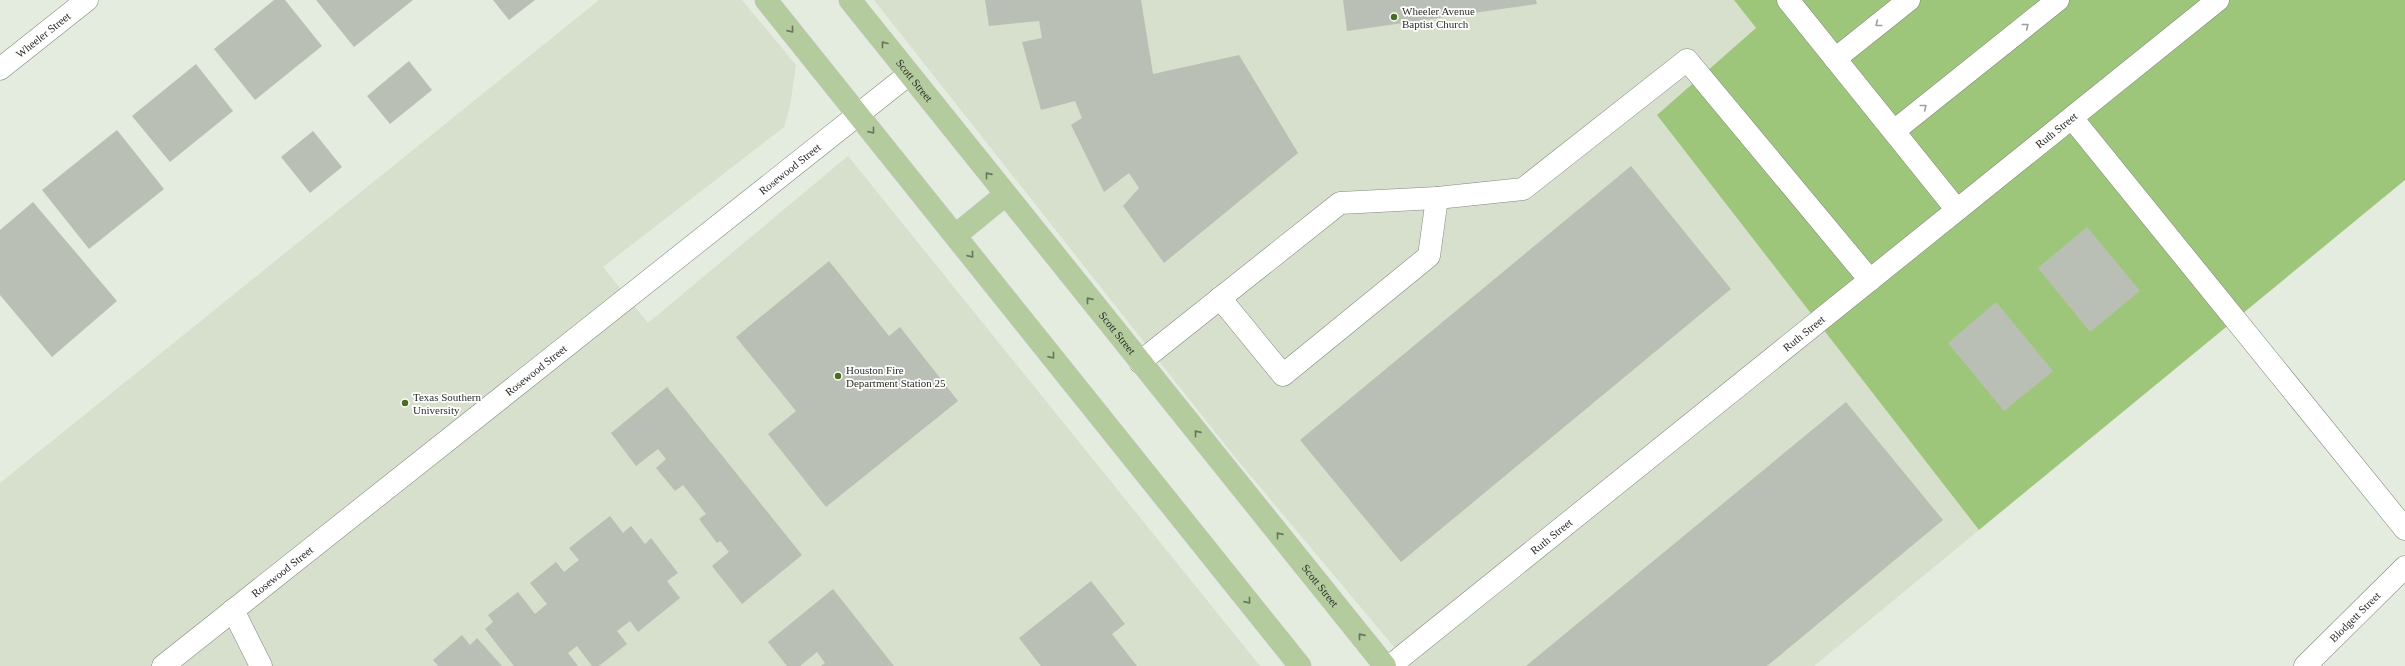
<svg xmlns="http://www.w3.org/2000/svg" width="2405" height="666" viewBox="0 0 2405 666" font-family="Georgia,serif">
	<rect width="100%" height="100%" fill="#e4ebdf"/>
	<path fill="#d6e0cd" d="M599 0H742L796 65 790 106 784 127 603 267 648 323 848 156 1260 666H0V483Z
		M874 0H1734L1756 28 1658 116 1979 530 1814 666H1410L1234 456Z"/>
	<path fill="#9ec67a" d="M1734 0H2405V180L1979 530 1657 115 1756 28Z"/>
	<path fill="#b9bfb4" d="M274 0H285L322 46 255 100 214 49Z
		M316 0H413L354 47Z
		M493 0H535L509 20Z
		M985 0H1141L1153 74 1239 55 1298 153 1164 263 1123 206 1139 188 1129 173 1104 192 1071 125 1082 118 1075 101 1041 110 1022 42 1042 38 1039 21 989 26Z
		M1343 0H1536L1537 4 1347 31Z
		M409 61 432 90 390 124 367 96Z
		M196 64 233 111 170 162 132 116Z
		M117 130 164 189 89 249 42 190Z
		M313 131 342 167 310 193 281 157Z
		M1631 166 1731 289 1401 562 1300 440Z
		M33 202 117 301 52 357 0 295V230Z
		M2087 227 2140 291 2090 332 2038 268Z
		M829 261 889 336 900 327 958 401 826 507 768 434 796 411 736 337Z
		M1996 302 2053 371 2004 411 1948 343Z
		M667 387 802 555 742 604 712 566 729 552 720 541 717 543 699 519 706 514 683 485 675 491 656 468 666 459 658 449 636 466 611 433Z
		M1846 402 1943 520 1767 666H1526Z
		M610 516 623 533 631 526 645 544 651 538 678 573 667 581 680 598 638 632 630 621 617 631 627 644 599 666H592L577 646 568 653 578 666H514L485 629 493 622 488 615 518 592 535 614 547 604 530 583 556 562 564 572 579 560 569 548Z
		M1091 581 1125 624 1112 634 1137 666H1041L1019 638Z
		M833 589 894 666H821L825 663 817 652 800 666H787L768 642Z
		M462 635 470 645 477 638 502 666H438L433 660Z"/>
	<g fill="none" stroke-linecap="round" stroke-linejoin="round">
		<g stroke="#81877c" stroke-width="23">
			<g id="minor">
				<path d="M1788 0 1957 210"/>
				<path d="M1835 59 1909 0"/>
				<path id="s1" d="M0 69 87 0"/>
				<path d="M2072 118 2405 529"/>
				<path d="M1894 131 2058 0"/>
				<path d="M1220 298 1283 375 1429 256 1437 198"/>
				<path d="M1140 362 1340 203 1437 198 1523 189 1687 60 1870 280"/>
				<path d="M233 610 261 666"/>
				<path id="s2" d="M163 666 908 75"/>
				<path id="s3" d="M1390 666 2218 0"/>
				<path id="s4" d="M2305 666 2405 567"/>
			</g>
		</g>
		<g stroke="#c8c8c7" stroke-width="23">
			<g id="major">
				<path d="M766 0 1300 666"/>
				<path id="s5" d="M850 0 1385 666"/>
				<path d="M956 235 1005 195"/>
			</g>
		</g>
		<use href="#minor" stroke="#fff" stroke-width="22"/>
		<use href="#major" stroke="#b3cb9d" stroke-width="22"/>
	</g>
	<defs><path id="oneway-chevron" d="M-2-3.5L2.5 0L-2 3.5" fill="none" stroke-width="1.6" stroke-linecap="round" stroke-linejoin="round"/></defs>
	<g stroke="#9fa09e">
		<use href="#oneway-chevron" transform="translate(1878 24) rotate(141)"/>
		<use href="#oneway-chevron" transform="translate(2026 26) rotate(-39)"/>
		<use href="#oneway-chevron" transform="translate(1924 107) rotate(-39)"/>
	</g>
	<g stroke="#68745d">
		<use href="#oneway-chevron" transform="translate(791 30) rotate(51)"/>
		<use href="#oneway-chevron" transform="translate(884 44) rotate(-128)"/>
		<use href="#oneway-chevron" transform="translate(872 131) rotate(51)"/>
		<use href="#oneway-chevron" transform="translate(988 175) rotate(-129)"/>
		<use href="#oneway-chevron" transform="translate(971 255) rotate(51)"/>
		<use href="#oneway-chevron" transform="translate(1089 300) rotate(-129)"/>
		<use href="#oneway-chevron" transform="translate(1052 356) rotate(51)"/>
		<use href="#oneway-chevron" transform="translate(1197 433) rotate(-129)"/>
		<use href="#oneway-chevron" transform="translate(1279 535) rotate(-129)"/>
		<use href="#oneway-chevron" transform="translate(1248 601) rotate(51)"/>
		<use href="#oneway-chevron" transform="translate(1361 636) rotate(-129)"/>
	</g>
	<g fill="#4a6d24" stroke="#fff" stroke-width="1.5">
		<circle cx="1394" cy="17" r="4"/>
		<circle cx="838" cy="376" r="4"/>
		<circle cx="405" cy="403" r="4"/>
	</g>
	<g text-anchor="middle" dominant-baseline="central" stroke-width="3.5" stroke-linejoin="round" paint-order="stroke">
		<g font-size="11" fill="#2a2d28" stroke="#fff" text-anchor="start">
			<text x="1402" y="11">Wheeler Avenue<tspan x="1402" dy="13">Baptist Church</tspan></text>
			<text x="846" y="370">Houston Fire<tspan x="846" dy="13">Department Station 25</tspan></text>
			<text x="413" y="397">Texas Southern<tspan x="413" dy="13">University</tspan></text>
		</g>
		<g font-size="11" fill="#2a2d28" stroke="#fff">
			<text stroke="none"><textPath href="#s1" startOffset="55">Wheeler Street</textPath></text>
			<text stroke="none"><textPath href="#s5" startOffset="103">Scott Street</textPath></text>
			<text stroke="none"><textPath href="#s3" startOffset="855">Ruth Street</textPath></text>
			<text stroke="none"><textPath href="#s2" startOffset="800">Rosewood Street</textPath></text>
			<text stroke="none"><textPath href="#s3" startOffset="531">Ruth Street</textPath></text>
			<text stroke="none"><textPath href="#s5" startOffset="427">Scott Street</textPath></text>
			<text stroke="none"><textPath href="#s2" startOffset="476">Rosewood Street</textPath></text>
			<text stroke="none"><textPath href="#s3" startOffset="207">Ruth Street</textPath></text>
			<text stroke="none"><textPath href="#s2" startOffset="152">Rosewood Street</textPath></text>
			<text stroke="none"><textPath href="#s5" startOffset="751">Scott Street</textPath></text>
			<text stroke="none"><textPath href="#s4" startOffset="70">Blodgett Street</textPath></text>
		</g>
	</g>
</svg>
